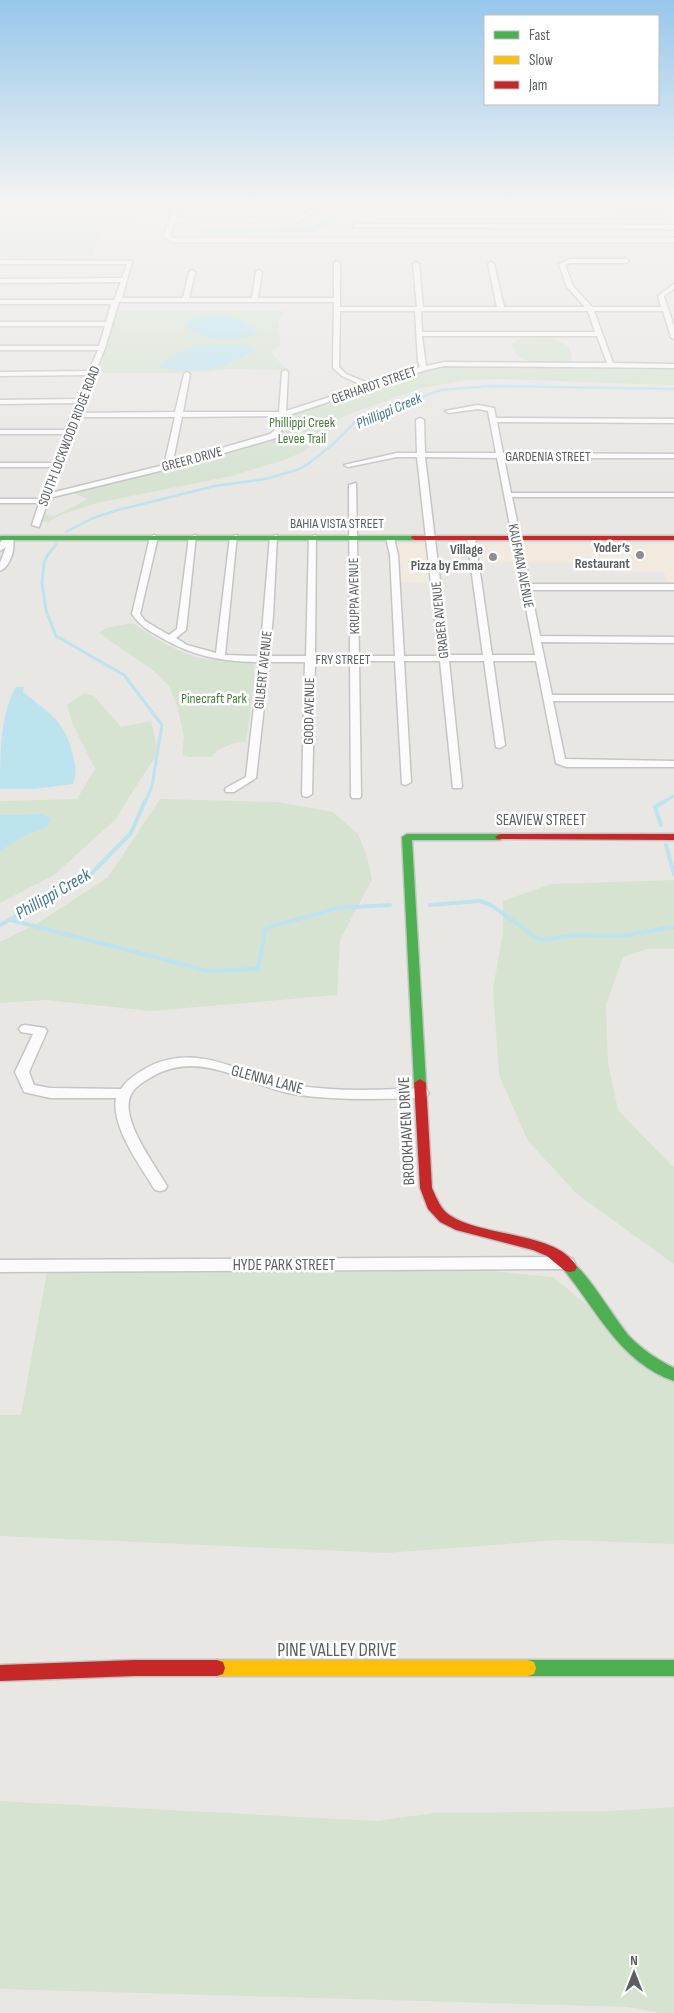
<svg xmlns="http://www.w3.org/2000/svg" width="674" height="2013" viewBox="0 0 674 2013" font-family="'Sofia Sans Condensed',sans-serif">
	<rect width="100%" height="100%" fill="#e9e7e4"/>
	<path fill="#f2eade" d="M396 544H428L432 583 399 582Z
		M477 544H513L516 562H479Z
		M521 544H674V585H670L664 572H623L620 563 525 562Z"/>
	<path fill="#d6e3d1" d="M0 203H144L136 228H103L93 255H0Z
		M117 311H284L279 319 280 346 272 351 273 355 288 370 231 369 184 373H95Z
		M550 337 568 346 572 355 570 362C553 363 513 368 512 343L522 338Z
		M445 365 674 367V385L503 379 466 380 422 388 344 416 335 422 314 443 303 452 284 460 231 476 97 503 63 514 47 522H40L43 514 54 516 88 499 70 492 276 437C286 431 283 420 294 414L423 369Z
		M133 623C149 636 186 657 206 659 222 661 239 658 254 662V684L246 742 234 743 218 750 211 757H189L182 755 184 736 176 702 169 686 154 671 99 633 106 628Z
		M84 693 94 696 121 727 151 721 158 753 129 797 117 818 54 875 0 903V851L23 837 47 827 43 814 0 815V801L77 799 95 769 73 725 67 705Z
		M160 799 278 802 333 812 358 834 367 856 372 880 340 940 337 995 151 1011 46 1000 0 1003V942L35 925 108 877Z
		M674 880V949H647L623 957 606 1005 608 1062 618 1110 671 1165 674 1166V1264L578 1195 528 1141 499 1075 493 989 503 932V901L551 884Z
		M481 1270 553 1277 591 1308 674 1382V1544L559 1540 387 1553 0 1536V1415H21L47 1272Z
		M0 1801 376 1821 434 1813 609 1811 674 1807V2013H660L628 2007 0 1989Z"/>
	<path fill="#bde3ef" d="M344 203H367L316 232 199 233 204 228 312 227 344 208Z
		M218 315C239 316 242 319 258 333 247 340 218 342 206 337 199 335 192 330 185 326 192 314 204 316 218 315Z
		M242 344 256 349C225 370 195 375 158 367L169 358 196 345Z
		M16 687H24L23 692C49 713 66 721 73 756 76 767 77 773 73 784L34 789H0C0 755 0 714 16 687Z
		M43 814 50 818 47 827 23 837 0 851V815Z"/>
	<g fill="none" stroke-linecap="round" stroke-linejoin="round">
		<path stroke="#bde3ef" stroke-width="2.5" d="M66 532 93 518 118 510 215 486 265 479 297 470 308 464 332 445 356 421 441 390 491 386 674 389
			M48 555 56 544"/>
		<path stroke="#bde3ef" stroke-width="3" d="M48 554 44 563 42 583 46 610 56 636 124 675 162 725 152 786 145 803
			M662 803 674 796"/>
		<path stroke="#bde3ef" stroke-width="4" d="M661 825 655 807 665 801
			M666 845 674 874
			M430 905 480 901 491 905 538 939 547 940 571 935 621 936 674 927
			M11 920 208 971 258 969 266 928 338 908 390 905
			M0 925 90 875 131 833 145 801"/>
		<g stroke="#c5c5c5" stroke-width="3">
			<path id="street" d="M175 203H181L179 207 315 206 316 203H322L318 211 296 222H175L170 237 172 238H674V242H171L164 237ZM313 210 295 218H176L178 211Z
				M391 203H397L383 212 663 213 666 215 663 217H375L372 215Z
				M415 203H650L648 205Z
				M355 224 674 225V229L353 227Z
				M569 259H626L629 261 626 263H570L565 265 573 286 592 307H661L658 296 674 284V289L664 296 674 327V339L671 337 663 311H594L613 363 674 364V368L444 366 426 370 286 416 281 431 276 438 176 467 49 498 39 527 32 525 39 503H0V499H41L52 467H0V463H54L64 434H0V430H65L76 403 0 404V400L78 399 88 375 0 376V372L89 371 98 350H0V346H99L105 326H0V322H106L111 304H0V300H114L121 282 0 283V279L122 278 127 264H0V260L132 261 122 298H183L189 272 192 270 195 272 189 298H252L256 272 259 270 262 272 258 298H334V263L337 261 340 263V307H417L413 264 416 262 419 264 423 307H497L488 264 491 262 494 264 504 307H585L567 287 559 264ZM119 302H334L333 368 342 376 364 386 286 411 288 372 285 370 282 372 279 412H183L190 374 187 372 184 374 175 412 79 413 105 348ZM340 311H415L418 361 420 367 370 384 346 374 339 367ZM421 311H588L595 332H422ZM422 336H597L607 363 444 362 426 366ZM279 416 274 431 270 434 174 462 173 461 182 417ZM78 417H175L165 461 168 464 51 493Z
				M478 405 494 408 496 418 674 419V423L497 422 503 453 674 454V458H504L511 493H674V497H512L530 584H674V590H531L540 636 674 637V643L541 642 552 695H674V701H553L565 759 674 761V767H566L556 763 536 661H493L505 745 500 748 496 747 484 661H449L462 786 461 788H453L440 661H404L411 782 406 785 402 784 395 661H359L361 796 360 798H352L351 796 350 661 315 662 312 794 307 797 303 796 302 794 305 662H269L256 778 234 792H226L225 790 226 788 246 777 259 662C223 662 193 656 162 638 149 631 140 626 132 614L150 537 154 535 158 537 140 614 145 621 169 635 177 629 189 537 196 535 186 630 176 638 187 645 216 653 230 537 237 535 225 655 260 656 270 537 277 535 273 616 269 656H306L309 537 316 535 315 656H350L349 485 356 483 359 656H395L390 555 386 538 390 536 394 538 398 555 404 656H439L417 457H397L348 467 344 465 397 453H417L416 420 420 418 424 420 425 453H496L488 411 478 409 449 413 445 411ZM425 457 497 458 535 655H492L475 538 471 536 467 538 483 655H449Z
				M6 536 13 538C15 549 11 566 0 571V563L6 547 0 551V543Z
				M25 1025 45 1028 47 1031 29 1072 34 1085 50 1088 121 1089C127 1079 139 1072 150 1066 203 1042 242 1076 293 1085 335 1092 379 1090 422 1088L427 1090 429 1093 427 1096 422 1098C379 1099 336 1101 293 1094 265 1089 241 1075 214 1069 193 1064 174 1065 155 1075 146 1080 133 1087 130 1097 121 1121 155 1165 167 1186L165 1190 160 1191 155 1190C140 1165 111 1127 116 1098H50L24 1092 15 1072 33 1034 21 1032 19 1029 21 1026Z
				M568 1257 573 1259 575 1263 573 1267 568 1269 0 1272V1260Z"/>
		</g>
		<g stroke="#c3c4c4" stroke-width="3">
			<path id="fast" d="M0 536H415L419 538 415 540H0Z
				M407 834H500L505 837 500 840H412L426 1083 420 1087 414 1083 402 837Z
				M570 1262C585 1267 616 1322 630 1337 643 1350 658 1360 674 1368V1381C621 1363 597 1311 565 1271L563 1267 565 1263Z
				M528 1660H674V1676H528L522 1674 520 1668 522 1662Z"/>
		</g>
		<g stroke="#c3c4c4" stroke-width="3">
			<path id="slow" d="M217 1660H528L534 1662 536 1668 534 1674 528 1676H217L211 1674 209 1668 211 1662Z"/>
		</g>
		<g stroke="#c3c4c4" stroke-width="3">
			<path id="jam" d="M412 536H674V540H415L411 538Z
				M500 834H674V840L497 839 495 837Z
				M420 1079 426 1083 432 1188C437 1199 441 1210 451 1216 483 1237 558 1232 577 1267L575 1271 570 1272 565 1271 547 1256 533 1250 456 1230 440 1222 428 1209 420 1188 414 1083Z
				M134 1660H217L223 1662 225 1668 223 1674 217 1676H134L0 1681V1665Z"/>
		</g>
		<use href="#street" fill="#fcfbfb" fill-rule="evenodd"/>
		<use href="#fast" fill="#4caf50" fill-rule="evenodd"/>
		<use href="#slow" fill="#ffc107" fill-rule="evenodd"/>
		<use href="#jam" fill="#c62828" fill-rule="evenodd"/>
	</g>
	<linearGradient id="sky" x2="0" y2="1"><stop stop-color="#97c7eb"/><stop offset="0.42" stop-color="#f5f4f3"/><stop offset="1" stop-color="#f5f4f3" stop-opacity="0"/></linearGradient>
	<rect width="674" height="485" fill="url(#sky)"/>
	<g fill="#8d8f8f" stroke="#fff" stroke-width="2">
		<circle cx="640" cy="555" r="5"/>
		<circle cx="493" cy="557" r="5"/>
	</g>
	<g text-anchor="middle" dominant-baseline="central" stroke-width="5" stroke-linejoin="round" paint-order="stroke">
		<g font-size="14" fill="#5b5f61" stroke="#fff">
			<text transform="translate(374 385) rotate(-19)">GERHARDT STREET</text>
			<text transform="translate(69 436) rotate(-69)">SOUTH LOCKWOOD RIDGE ROAD</text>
			<text x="548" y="456">GARDENIA STREET</text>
			<text transform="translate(192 459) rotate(-15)">GREER DRIVE</text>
			<text x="337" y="523">BAHIA VISTA STREET</text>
			<text transform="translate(521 566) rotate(79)">KAUFMAN AVENUE</text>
			<text transform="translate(354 596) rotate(-91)">KRUPPA AVENUE</text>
			<text transform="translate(440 620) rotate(-96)">GRABER AVENUE</text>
			<text x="343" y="659">FRY STREET</text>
			<text transform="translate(263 670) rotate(-84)">GILBERT AVENUE</text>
			<text transform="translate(309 711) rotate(-89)">GOOD AVENUE</text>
		</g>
		<g font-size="14" fill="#477d3e" stroke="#fff">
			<text x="302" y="422">Phillippi Creek<tspan x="302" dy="16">Levee Trail</tspan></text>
			<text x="214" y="698">Pinecraft Park</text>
		</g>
		<g font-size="14" font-weight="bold" fill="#5b5f61" stroke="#fff" text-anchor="end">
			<text x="630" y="547">Yoder‘s<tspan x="630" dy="16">Restaurant</tspan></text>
			<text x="483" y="549">Village<tspan x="483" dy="16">Pizza by Emma</tspan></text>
		</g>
		<g font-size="15" font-style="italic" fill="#437993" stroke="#fff">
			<text transform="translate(389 411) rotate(-23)">Phillippi Creek</text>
		</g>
		<g font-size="16" fill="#5b5f61" stroke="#fff">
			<text x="541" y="820">SEAVIEW STREET</text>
			<text transform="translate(267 1080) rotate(15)">GLENNA LANE</text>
			<text transform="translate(407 1131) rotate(-93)">BROOKHAVEN DRIVE</text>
			<text x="284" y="1265">HYDE PARK STREET</text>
		</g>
		<g font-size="18" font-style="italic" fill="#437993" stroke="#fff">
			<text transform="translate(53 894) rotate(-30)">Phillippi Creek</text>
		</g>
		<g font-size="19" fill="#5b5f61" stroke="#fff">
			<text x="337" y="1650">PINE VALLEY DRIVE</text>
		</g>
	</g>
	<rect x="484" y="15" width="175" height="90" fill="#ffffff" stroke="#bdbfc0"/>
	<rect x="494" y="31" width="25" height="8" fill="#4caf50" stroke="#bdbfc0"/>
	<text x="529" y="40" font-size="15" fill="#5b5f61">Fast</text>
	<rect x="494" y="56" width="25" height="8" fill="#ffc107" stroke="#bdbfc0"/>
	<text x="529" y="65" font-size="15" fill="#5b5f61">Slow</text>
	<rect x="494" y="81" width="25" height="8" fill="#c62828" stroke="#bdbfc0"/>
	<text x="529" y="90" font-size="15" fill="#5b5f61">Jam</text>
	<g transform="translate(634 1973)" stroke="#ffffff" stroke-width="4" paint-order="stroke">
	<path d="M0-4L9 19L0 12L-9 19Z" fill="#5b5f61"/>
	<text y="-8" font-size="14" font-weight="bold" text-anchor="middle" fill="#5b5f61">N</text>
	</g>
</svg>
